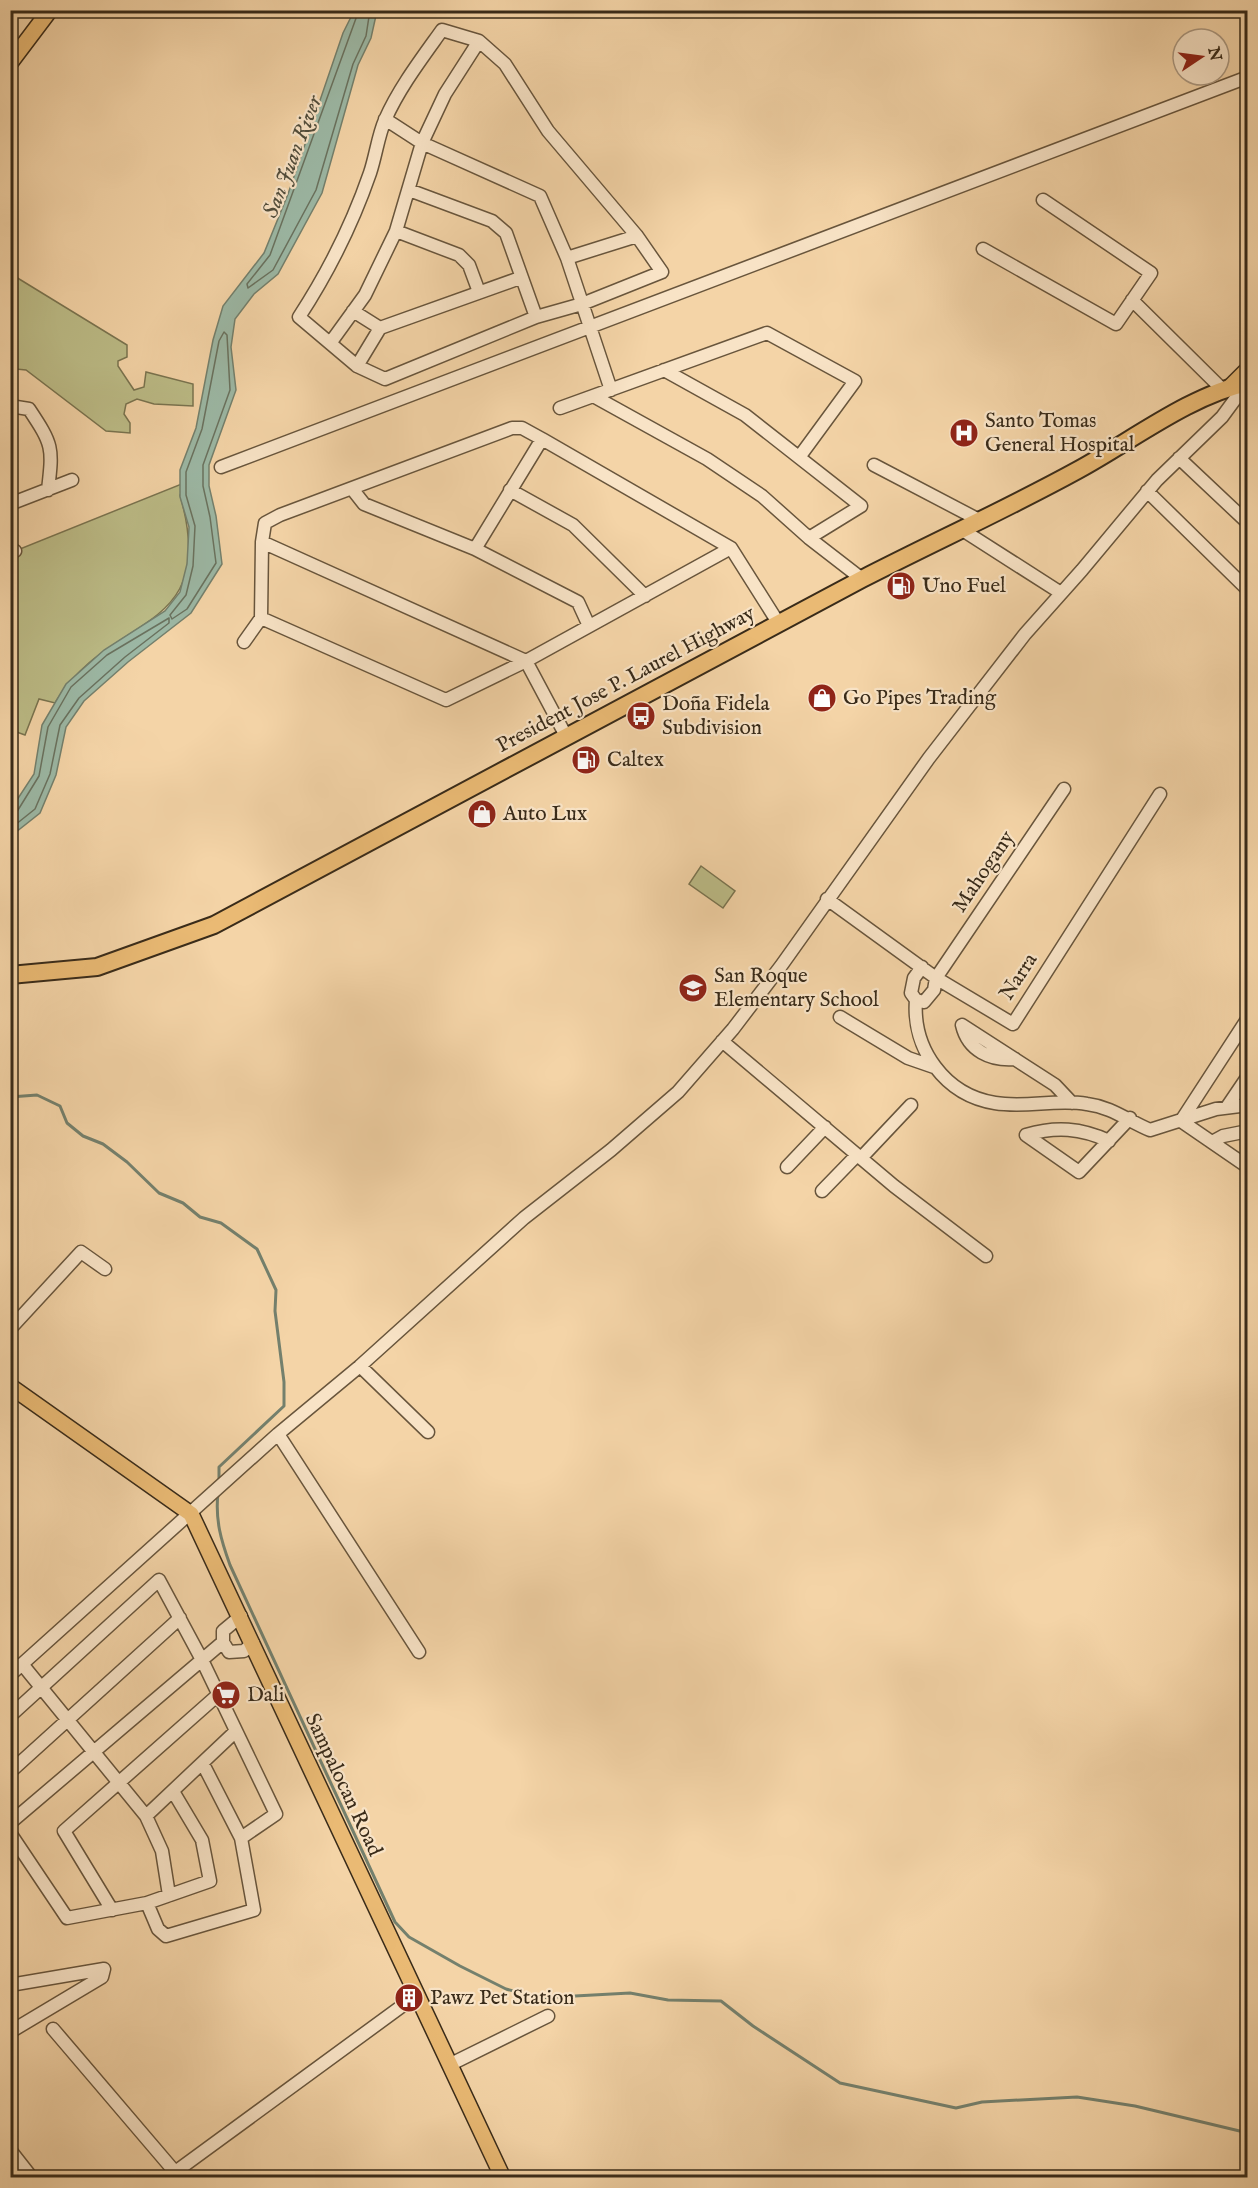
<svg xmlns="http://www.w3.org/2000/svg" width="1258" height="2188" viewBox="0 0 1258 2188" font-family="'IM FELL English',serif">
	<rect width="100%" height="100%" fill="#f4d4a7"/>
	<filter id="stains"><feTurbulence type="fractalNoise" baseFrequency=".00333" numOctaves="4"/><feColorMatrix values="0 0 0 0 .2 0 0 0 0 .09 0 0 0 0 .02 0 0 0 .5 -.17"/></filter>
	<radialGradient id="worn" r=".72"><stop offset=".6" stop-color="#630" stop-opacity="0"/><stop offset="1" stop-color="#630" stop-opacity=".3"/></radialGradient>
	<path fill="#bcbc87" stroke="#7a7450" stroke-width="1.5" d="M11 274 127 345V357L118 361V366L134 390 144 387 146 372 193 384V406L154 404 137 399 126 404 124 414 130 423V433L106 431 26 370 16 369 11 373Z
		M189 481 180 495C221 638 109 611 55 703L39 699 25 735 11 730 10 553Z
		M701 866 735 891 723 908 689 884Z"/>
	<path fill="#9cb8a5" stroke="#74806d" stroke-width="1.5" d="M354 11H377L371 38 358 65 322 193 278 274 254 294 235 319 231 347 236 390 209 465V486L216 516 222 564 191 613 128 662 84 701 66 727 56 775 40 813 11 836V809L34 774 42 725 66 684 104 650 165 611 180 592 187 564 189 527 180 497V470L196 428 213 340 223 306 264 253 288 194 343 33Z"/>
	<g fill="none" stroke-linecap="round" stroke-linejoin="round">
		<path stroke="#6a725f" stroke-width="1.5" d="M359 10 270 255 247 284 248 288 273 270 316 190 353 64 366 36 370 10
			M224 332 227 335 230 390 203 465V486L210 517 216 563 187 609 172 619 170 615 186 595 193 566 195 526 186 495V472L202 429 219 341Z
			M10 812 18 810 39 776 48 727 71 687 107 655 169 618V623L125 657 79 698 60 725 50 774 35 809 10 829"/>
		<path stroke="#74806d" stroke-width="3" d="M10 1097 37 1095 60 1106 67 1123 83 1136 103 1144 127 1162 159 1193 183 1203 200 1217 221 1223 257 1249 276 1290 275 1311 284 1382V1406L219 1467V1481
			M218 1493C215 1520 221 1540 230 1565L395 1922 409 1937 460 1966 506 1989 538 1998 630 1993 668 2000 721 2001 753 2026 840 2083 956 2108 982 2102 1077 2097 1135 2106 1248 2133"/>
		<g stroke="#68553c" stroke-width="15">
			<path id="minor" d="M442 30 479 41 505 64 548 131 637 236 662 272 582 304 536 317 385 379 357 366 299 317C329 271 352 225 370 173 376 155 378 136 385 120 399 88 422 58 442 30Z
				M385 119 422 143 540 196 567 258 611 390
				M409 190 492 221 506 233 536 317
				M396 231 459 255 469 265 479 292
				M983 249 1116 324 1151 273 1043 200
				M567 258 637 236
				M1132 300 1222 389
				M353 311 380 328
				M331 342 365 295 396 231 422 143 445 94 479 41
				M357 366 380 328 520 278
				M664 370 745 415 861 506 809 538
				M595 397 707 459 762 496 809 538 862 579
				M10 406 29 409C53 445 53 447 48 490
				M560 408 767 333 855 381 800 456
				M1179 458 1248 523
				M874 465 981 521
				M221 467 1248 77
				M353 490 364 504 475 549 578 602 589 626
				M510 490 573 525 645 596
				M1147 491 1248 590
				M10 504 72 480
				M964 531 1061 593
				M262 542 265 523 280 515 512 428H522L542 439
				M475 549 542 439 731 548 779 624
				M10 553 15 551
				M244 642 261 618
				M566 736 526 661 262 542 261 618 446 700 526 661 731 548
				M827 899 936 978 1013 1024 1160 794
				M922 967 914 978 911 993 916 1000 924 1002 934 990 936 978 1064 789
				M916 1000C912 1049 945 1095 995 1103 1025 1108 1056 1099 1087 1104 1112 1107 1128 1121 1150 1130L1216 1109 1248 1105
				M840 1017 908 1058 934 1067
				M1248 1018 1181 1121 1248 1167
				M962 1025 1055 1085 1072 1103
				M962 1025C968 1051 991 1061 1015 1059
				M722 1041 894 1186 986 1256
				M1227 1107 1248 1076
				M1026 1135 1079 1172 1130 1118
				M1026 1135C1056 1126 1081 1128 1109 1141
				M1212 1142 1223 1136 1248 1131
				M861 1158 911 1105
				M787 1167 825 1127
				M822 1191 857 1155
				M10 1329 81 1252 105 1269
				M360 1366 428 1432
				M278 1434 419 1652
				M241 1616 223 1631V1642L229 1652 244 1651 253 1643
				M22 1664 146 1816 162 1851 169 1895
				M10 1675 278 1434 360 1366 524 1218 611 1150 678 1092 733 1029 781 966 929 758 1025 634 1082 570 1157 480 1222 417 1247 383
				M10 1716 159 1580 202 1660 276 1814 241 1838
				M10 1772 180 1618
				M146 1816 236 1731
				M10 1823 223 1642
				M10 1833 67 1918 147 1903 210 1881 202 1840 174 1793
				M147 1903 158 1929 166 1936 254 1910 241 1838 203 1764
				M112 1910 64 1831 219 1694
				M10 1985 104 1969 102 1977 97 1980 10 2032
				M53 2029 175 2172
				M449 2065 548 2016
				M10 2150 32 2178
				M167 2178 417 1995"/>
		</g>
		<g stroke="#392b19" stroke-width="18">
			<path id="major" d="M10 63 50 10
				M1230 387 1248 369
				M10 1386 191 1514 503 2178"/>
		</g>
		<g stroke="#392b19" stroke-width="20">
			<path id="highway" d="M10 975 97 967 214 925 862 579C934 542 1007 509 1078 470 1130 442 1190 395 1248 383"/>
		</g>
		<use href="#minor" stroke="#f8e3c6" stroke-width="12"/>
		<use href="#major" stroke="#eaba74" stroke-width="15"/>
		<use href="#highway" stroke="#eaba74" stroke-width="16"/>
	</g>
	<defs>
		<g id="hospital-disc" transform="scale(1.5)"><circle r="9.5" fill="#8f2418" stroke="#f8e3c6"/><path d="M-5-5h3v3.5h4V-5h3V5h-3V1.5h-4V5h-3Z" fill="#fff"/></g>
		<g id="fuel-disc" transform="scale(1.5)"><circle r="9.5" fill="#8f2418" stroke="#f8e3c6"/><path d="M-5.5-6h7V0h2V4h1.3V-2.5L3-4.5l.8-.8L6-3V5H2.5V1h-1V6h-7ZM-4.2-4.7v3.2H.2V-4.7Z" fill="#fff"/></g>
		<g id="shop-disc" transform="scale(1.5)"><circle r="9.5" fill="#8f2418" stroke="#f8e3c6"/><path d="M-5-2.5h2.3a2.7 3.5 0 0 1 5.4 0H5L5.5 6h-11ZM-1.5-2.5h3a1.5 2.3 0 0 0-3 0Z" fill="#fff"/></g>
		<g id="bus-disc" transform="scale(1.5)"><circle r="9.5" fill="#8f2418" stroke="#f8e3c6"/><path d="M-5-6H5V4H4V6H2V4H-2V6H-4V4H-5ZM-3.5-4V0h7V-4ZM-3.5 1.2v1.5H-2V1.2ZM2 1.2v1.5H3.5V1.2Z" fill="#fff"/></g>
		<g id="school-disc" transform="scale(1.5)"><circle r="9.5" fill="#8f2418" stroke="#f8e3c6"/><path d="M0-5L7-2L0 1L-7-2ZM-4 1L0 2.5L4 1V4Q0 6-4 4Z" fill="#fff"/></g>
		<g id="supermarket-disc" transform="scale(1.5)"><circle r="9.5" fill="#8f2418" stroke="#f8e3c6"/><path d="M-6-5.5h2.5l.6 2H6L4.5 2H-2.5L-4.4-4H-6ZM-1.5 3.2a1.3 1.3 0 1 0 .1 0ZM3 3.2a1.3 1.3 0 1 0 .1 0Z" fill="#fff"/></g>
		<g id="building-disc" transform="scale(1.5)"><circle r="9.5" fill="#8f2418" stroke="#f8e3c6"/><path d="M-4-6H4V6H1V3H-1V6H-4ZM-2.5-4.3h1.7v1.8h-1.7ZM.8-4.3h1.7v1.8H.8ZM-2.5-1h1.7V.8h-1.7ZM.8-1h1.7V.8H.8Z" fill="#fff"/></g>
	</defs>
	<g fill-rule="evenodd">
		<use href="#hospital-disc" x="964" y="433"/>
		<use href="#fuel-disc" x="901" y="586"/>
		<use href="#shop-disc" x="822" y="698"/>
		<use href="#bus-disc" x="641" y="716"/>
		<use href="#fuel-disc" x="586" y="760"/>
		<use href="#shop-disc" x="482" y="814"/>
		<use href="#school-disc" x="693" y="988"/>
		<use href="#supermarket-disc" x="226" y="1695"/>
		<use href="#building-disc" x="409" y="1998"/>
	</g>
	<g text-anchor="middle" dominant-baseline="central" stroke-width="4.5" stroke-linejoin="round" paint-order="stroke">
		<g font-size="21" fill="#392b19" stroke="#f8e3c6" text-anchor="start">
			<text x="985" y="421">Santo Tomas<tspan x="985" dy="24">General Hospital</tspan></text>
			<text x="922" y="586">Uno Fuel</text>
			<text x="843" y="698">Go Pipes Trading</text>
			<text x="662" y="704">Doña Fidela<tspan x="662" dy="24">Subdivision</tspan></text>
			<text x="607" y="760">Caltex</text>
			<text x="503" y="814">Auto Lux</text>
			<text x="714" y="976">San Roque<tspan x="714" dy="24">Elementary School</tspan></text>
			<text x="247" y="1695">Dali</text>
			<text x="430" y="1998">Pawz Pet Station</text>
		</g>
		<g font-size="21" fill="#392b19" stroke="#f8e3c6">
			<text transform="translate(626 680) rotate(-28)">President Jose P. Laurel Highway</text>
			<text transform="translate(984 872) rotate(-56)">Mahogany</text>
			<text transform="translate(1019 977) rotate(-57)">Narra</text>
			<text transform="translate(343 1785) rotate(65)">Sampalocan Road</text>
		</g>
		<g font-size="22" font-style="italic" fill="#524e3c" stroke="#f8e3c6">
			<text transform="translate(293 157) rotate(-69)">San Juan River</text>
		</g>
	</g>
	<rect width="1258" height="2188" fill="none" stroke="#f4d4a7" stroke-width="36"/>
	<rect x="12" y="12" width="1234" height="2164" fill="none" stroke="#392b19" stroke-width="3"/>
	<rect x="18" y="18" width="1222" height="2152" fill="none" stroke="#392b19" stroke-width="1.5"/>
	<g transform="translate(1201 57) rotate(77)"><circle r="28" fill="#f8e3c6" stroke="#ac9981" stroke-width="1.5"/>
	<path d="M0-4.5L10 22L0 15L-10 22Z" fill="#8f2418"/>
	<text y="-9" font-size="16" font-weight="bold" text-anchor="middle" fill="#392b19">N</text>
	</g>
	<rect width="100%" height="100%" filter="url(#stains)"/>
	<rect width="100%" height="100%" fill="url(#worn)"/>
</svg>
